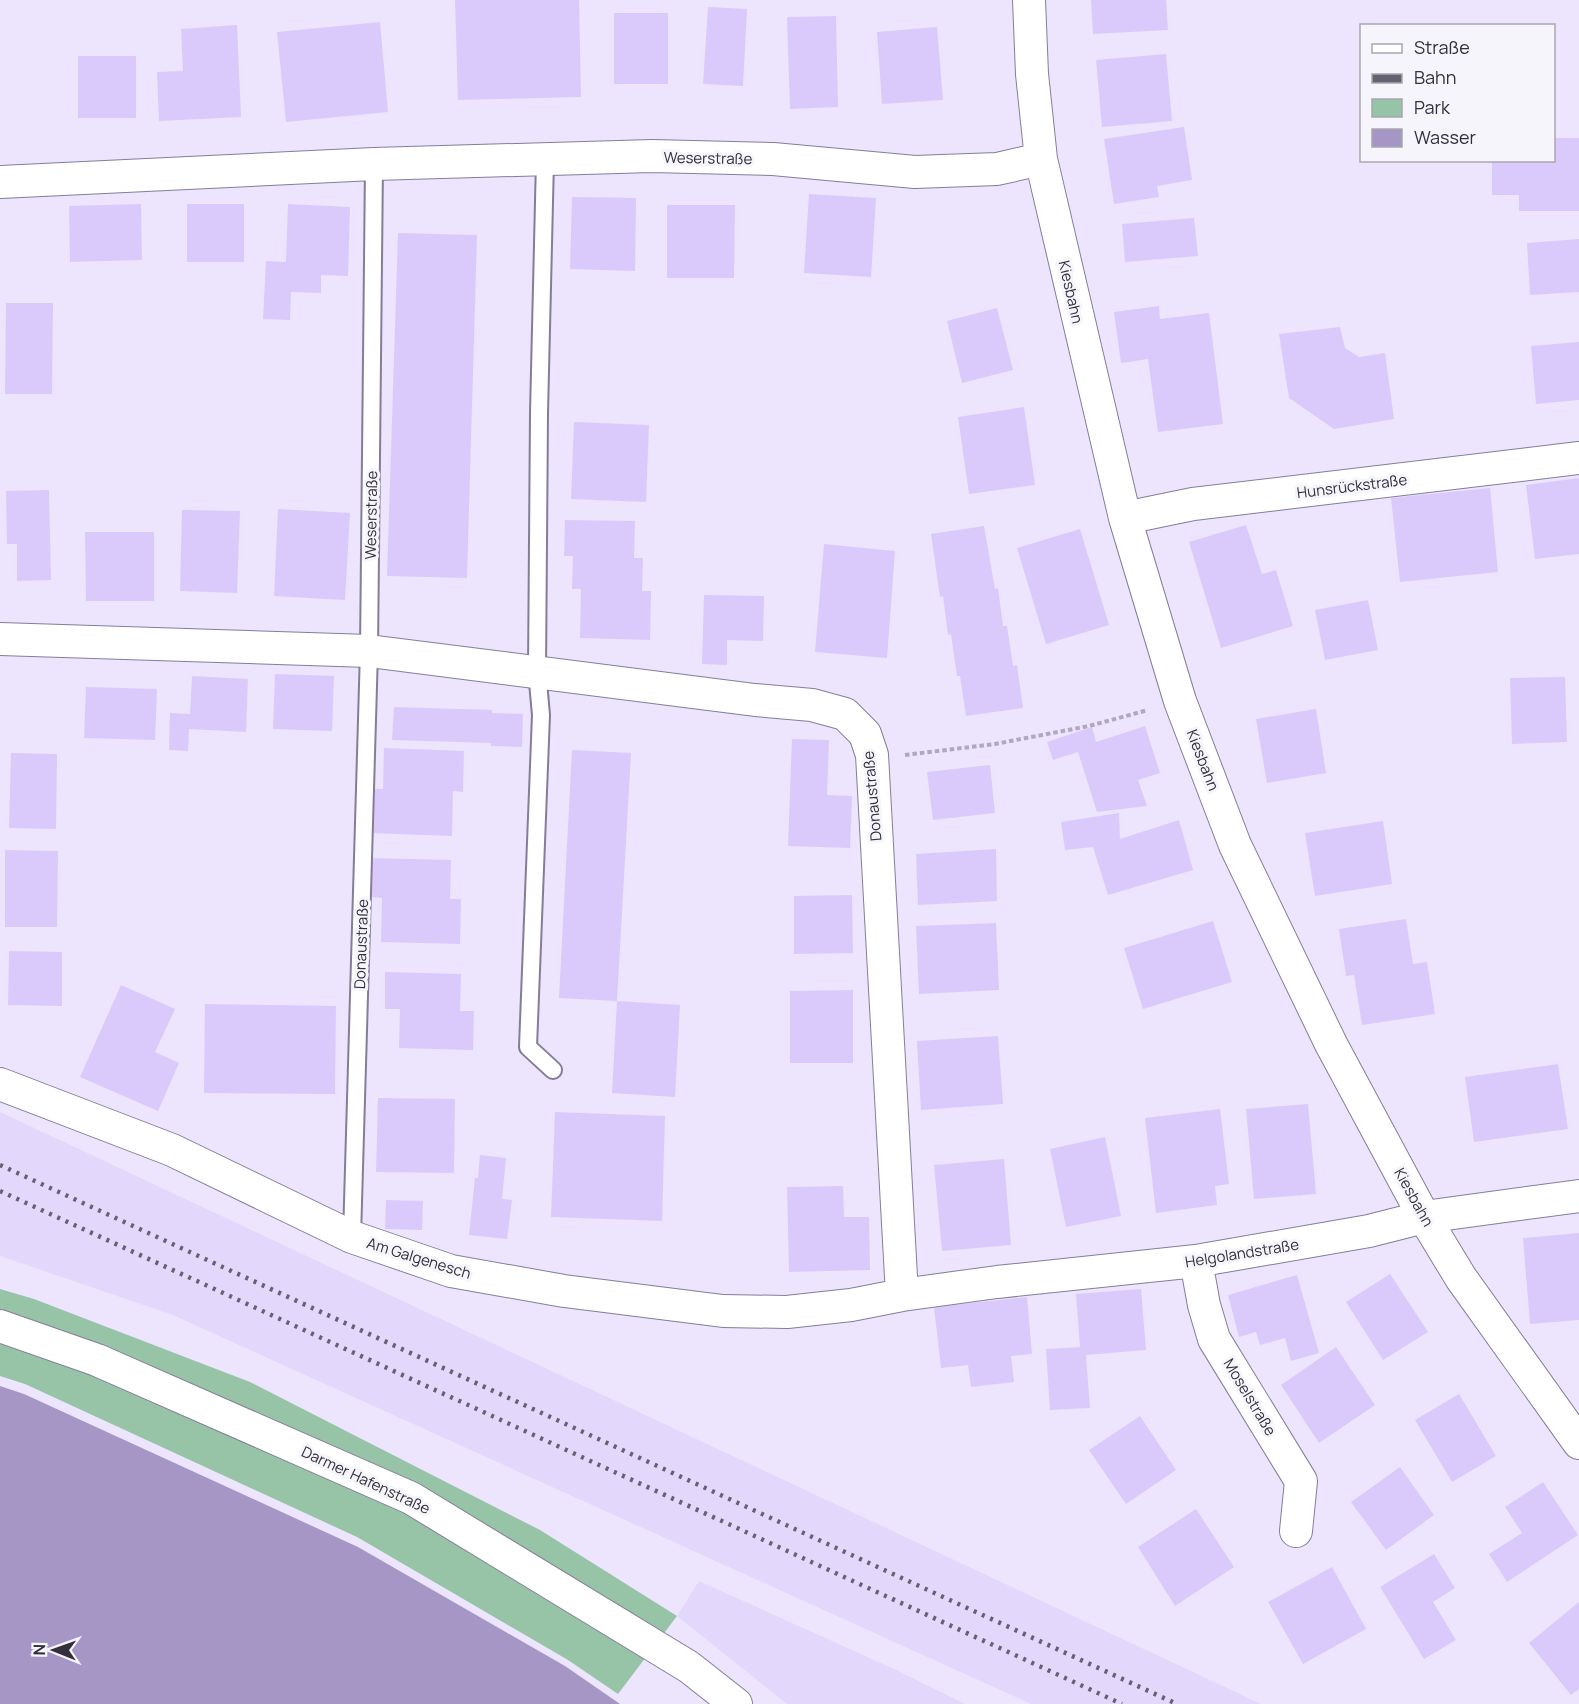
<svg xmlns="http://www.w3.org/2000/svg" width="1579" height="1704" viewBox="0 0 1579 1704" font-family="Manrope,sans-serif">
	<rect width="100%" height="100%" fill="#ece5fd"/>
	<path fill="#e3d7fc" d="M0 1112 1261 1704H1031L173 1315 0 1256Z
		M699 1581 894 1669 965 1704H787L677 1616Z"/>
	<path fill="#97c4a7" d="M0 1289 34 1299 250 1382 540 1530 677 1616 618 1694 568 1660 357 1537 25 1384 0 1376Z"/>
	<path fill="#a596c6" d="M0 1386 24 1394 358 1547 565 1666 620 1704H0Z"/>
	<path fill="#dacafc" d="M455 0H579L581 97 458 100Z
		M1091 0H1166L1168 30 1093 34Z
		M708 7 747 9 743 86 703 84Z
		M614 13H668V84H614Z
		M836 16 838 107 790 109 787 17Z
		M380 22 388 112 286 122 277 32Z
		M237 25 241 117 159 121 157 72 183 71 181 29Z
		M937 27 943 100 882 104 877 32Z
		M1166 54 1172 121 1102 127 1096 60Z
		M78 56H136V118H78Z
		M1184 127 1192 180 1157 186 1159 197 1114 204 1104 139Z
		M1554 138H1579V211H1519V195H1492V160H1554Z
		M809 194 876 198 871 277 804 273Z
		M572 197 636 198 635 271 570 269Z
		M141 204 142 260 70 262 69 206Z
		M187 204H244V262H187Z
		M288 204 350 207 348 276 321 275V293L291 292 290 320 263 319 266 261 286 262Z
		M667 205H735L734 278H667Z
		M1194 218 1198 256 1125 262 1122 224Z
		M398 233 477 235 467 578 387 576Z
		M1579 239V292L1530 295 1527 243Z
		M6 303H53L52 394H5Z
		M1159 306 1160 319 1209 313 1223 424 1158 432 1148 359 1121 363 1114 312Z
		M997 308 1013 370 962 383 947 321Z
		M1340 327 1345 348 1359 357 1385 353 1394 419 1334 429 1289 398 1279 334Z
		M1579 342V400L1536 404 1531 346Z
		M1024 407 1035 485 969 494 958 417Z
		M574 422 649 425 646 502 571 499Z
		M1579 478V554L1535 559 1526 485Z
		M1490 488 1498 572 1400 582 1391 498Z
		M49 490 51 580 17 581V544H7L6 491Z
		M278 509 350 513 345 600 274 596Z
		M182 510 240 511 237 593 180 591Z
		M565 520 635 521 634 558H643L642 591H651L650 640 580 638 581 589H572L573 556H564Z
		M1246 525 1262 574 1276 570 1293 626 1221 648 1189 542Z
		M984 526 995 589 998 588 1003 626H1007L1013 666 1017 665 1023 708 966 716 960 676H957L951 634 948 635 943 596 940 597 931 534Z
		M1080 529 1109 625 1046 644 1017 548Z
		M85 532H154V601H86Z
		M824 544 895 551 887 658 815 652Z
		M704 595 764 596 763 641 727 640V665L702 664Z
		M1368 600 1378 650 1325 660 1315 610Z
		M275 674 334 676 332 731 273 729Z
		M192 676 248 679 246 732 189 729 188 751 169 750 170 713 190 714Z
		M1565 677 1567 742 1512 744 1510 678Z
		M86 687 157 689 155 740 84 738Z
		M394 707 492 710V713L523 714 522 747 491 746V743L392 740Z
		M1316 709 1326 773 1267 783 1256 719Z
		M1145 726 1160 773 1138 780 1147 806 1097 812 1078 752 1053 760 1047 742 1092 727 1096 742Z
		M792 739 829 740 827 795 852 796 850 848 788 846Z
		M384 748 464 751 463 792 453 791 452 836 370 833 372 789H383Z
		M572 750 631 753 617 1001 680 1005 675 1097 612 1093 617 1001 559 998Z
		M11 753 57 754 56 829 9 828Z
		M990 765 995 813 933 820 927 772Z
		M1119 813 1120 839 1179 820 1193 870 1108 895 1093 847 1065 850 1061 822Z
		M1383 821 1392 884 1315 896 1305 833Z
		M996 849 997 901 918 905 916 854Z
		M5 850 58 851 57 927H5Z
		M370 858 451 860 450 899H461L460 944 381 942 382 898 370 897Z
		M852 895 853 953 794 954V896Z
		M1406 919 1413 964 1427 962 1435 1014 1362 1025 1354 975 1346 976 1339 929Z
		M1213 921 1232 982 1143 1009 1124 948Z
		M996 923 999 990 919 994 916 926Z
		M9 951 62 952V1006L8 1005Z
		M385 972 461 974 460 1011H474L473 1050 399 1048 400 1009H385Z
		M121 985 175 1009 155 1052 179 1063 158 1111 80 1077Z
		M853 990V1063H790V991Z
		M205 1004 336 1006 335 1094 204 1093Z
		M998 1036 1003 1104 921 1110 917 1041Z
		M1558 1064 1568 1129 1474 1142 1465 1077Z
		M378 1098 455 1099 454 1173 376 1172Z
		M1308 1104 1316 1194 1254 1199 1246 1109Z
		M1220 1109 1229 1184 1215 1186 1217 1205 1156 1213 1145 1118Z
		M555 1112 665 1116 662 1221 551 1217Z
		M1105 1137 1121 1216 1066 1227 1050 1149Z
		M480 1155 506 1158 502 1199 512 1200 507 1239 469 1235 475 1178H478Z
		M1004 1159 1011 1245 942 1251 934 1165Z
		M843 1186 844 1217H869L870 1270 789 1272 787 1187Z
		M386 1200 423 1201 422 1230 385 1229Z
		M1579 1233V1320L1530 1324 1523 1238Z
		M1390 1274 1428 1332 1383 1360 1346 1302Z
		M1297 1275 1319 1353 1291 1361 1285 1338 1260 1345 1256 1332 1239 1337 1228 1295Z
		M1141 1289 1146 1350 1086 1355 1090 1408 1050 1410 1046 1349 1080 1347 1076 1294Z
		M1027 1297 1032 1354 1011 1356 1014 1382 971 1387 968 1365 941 1368 934 1307Z
		M1336 1347 1375 1405 1319 1443 1281 1385Z
		M1459 1394 1496 1456 1452 1482 1415 1420Z
		M1140 1416 1176 1470 1126 1504 1089 1450Z
		M1400 1467 1434 1515 1386 1550 1351 1502Z
		M1543 1482 1578 1535 1507 1582 1489 1554 1522 1533 1505 1507Z
		M1196 1509 1234 1567 1175 1606 1138 1547Z
		M1434 1554 1455 1588 1433 1602 1456 1640 1424 1659 1380 1587Z
		M1332 1567 1366 1629 1303 1664 1268 1602Z
		M1579 1602V1689L1571 1695 1529 1643Z"/>
	<g fill="none" stroke-linecap="round" stroke-linejoin="round">
		<g stroke="#857d98" stroke-width="20">
			<path id="service" d="M545 160 539 413 537 671 541 715 528 1047 553 1070
				M352 1237 369 651 374 164"/>
		</g>
		<g stroke="#857d98" stroke-width="34">
			<path id="minor" d="M1029 0 1032 74 1041 159 1125 518 1180 701 1235 845 1331 1044 1424 1217 1461 1278 1579 1443
				M0 182 374 164 652 156 773 159 915 172 997 169 1041 159
				M1125 518 1193 504 1579 458
				M0 639 369 651 755 700 812 705 845 714 865 734 872 755 902 1295
				M0 1084 172 1150 352 1237 451 1271 564 1291 723 1311 787 1312 851 1305 902 1295 997 1282 1196 1261 1369 1231 1424 1217 1579 1196
				M1196 1261 1204 1305 1214 1339 1301 1481 1296 1531
				M0 1326 97 1360 411 1498 689 1667 736 1704"/>
		</g>
		<path stroke="#afa9bd" stroke-width="4" stroke-dasharray="4.5 3" stroke-linecap="butt" d="M905 755 995 744 1089 726 1148 710"/>
		<use href="#service" stroke="#fff" stroke-width="16"/>
		<use href="#minor" stroke="#fff" stroke-width="32"/>
		<path stroke="#666171" stroke-width="4.5" stroke-dasharray="3 6" stroke-linecap="butt" d="M0 1165 1177 1704
			M0 1191 1122 1704"/>
	</g>
	<g text-anchor="middle" dominant-baseline="central" stroke-width="6" stroke-linejoin="round" paint-order="stroke">
		<g font-size="15" fill="#332f3b" stroke="#f7f5fc">
			<text transform="translate(708 158) rotate(1)">Weserstraße</text>
			<text transform="translate(1071 292) rotate(77)">Kiesbahn</text>
			<text transform="translate(1352 486) rotate(-7)">Hunsrückstraße</text>
			<text transform="translate(371 515) rotate(-89)">Weserstraße</text>
			<text transform="translate(1203 760) rotate(69)">Kiesbahn</text>
			<text transform="translate(872 796) rotate(-95)">Donaustraße</text>
			<text transform="translate(361 944) rotate(-88)">Donaustraße</text>
			<text transform="translate(1414 1197) rotate(61)">Kiesbahn</text>
			<text transform="translate(1242 1253) rotate(-9)">Helgolandstraße</text>
			<text transform="translate(419 1258) rotate(17)">Am Galgenesch</text>
			<text transform="translate(1250 1397) rotate(59)">Moselstraße</text>
			<text transform="translate(366 1480) rotate(25)">Darmer Hafenstraße</text>
		</g>
	</g>
	<rect x="1360" y="24" width="195" height="138" fill="#f7f5fc" stroke="#a9a6af" stroke-width="1.5"/>
	<rect x="1372" y="44" width="30" height="9" fill="#ffffff" stroke="#a9a6af" stroke-width="1.5"/>
	<text x="1414" y="54" font-size="18" fill="#332f3b">Straße</text>
	<rect x="1372" y="74" width="30" height="9" fill="#666171" stroke="#a9a6af" stroke-width="1.5"/>
	<text x="1414" y="84" font-size="18" fill="#332f3b">Bahn</text>
	<rect x="1372" y="99" width="30" height="18" fill="#97c4a7" stroke="#a9a6af" stroke-width="1.5"/>
	<text x="1414" y="114" font-size="18" fill="#332f3b">Park</text>
	<rect x="1372" y="129" width="30" height="18" fill="#a596c6" stroke="#a9a6af" stroke-width="1.5"/>
	<text x="1414" y="144" font-size="18" fill="#332f3b">Wasser</text>
	<g transform="translate(54 1650) rotate(271)" stroke="#f7f5fc" stroke-width="4.5" paint-order="stroke">
	<path d="M0-4.5L10 22L0 15L-10 22Z" fill="#332f3b"/>
	<text y="-9" font-size="16" font-weight="bold" text-anchor="middle" fill="#332f3b">N</text>
	</g>
</svg>
